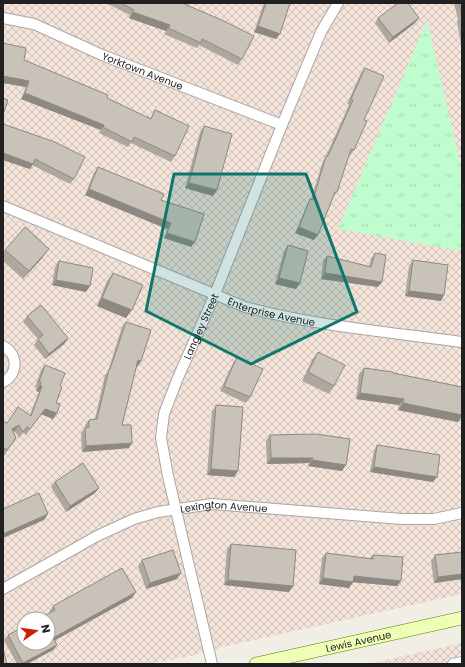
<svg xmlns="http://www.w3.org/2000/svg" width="465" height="667" viewBox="0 0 465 667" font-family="Poppins,sans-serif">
	<defs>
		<pattern id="military-cross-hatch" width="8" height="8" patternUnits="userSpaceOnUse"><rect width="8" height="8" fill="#f3e3d8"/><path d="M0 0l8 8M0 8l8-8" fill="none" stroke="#d0c2b9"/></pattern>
		<pattern id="park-tufts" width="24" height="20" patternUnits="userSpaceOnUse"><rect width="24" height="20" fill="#c0fdce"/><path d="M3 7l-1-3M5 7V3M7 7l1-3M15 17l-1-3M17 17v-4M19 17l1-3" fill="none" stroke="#a5d9b1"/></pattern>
	</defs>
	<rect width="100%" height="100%" fill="#f1efe5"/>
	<path fill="url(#military-cross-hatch)" fill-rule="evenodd" d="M3 3H462V594L227 646 191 656 149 664H3ZM24 619H48V643H24Z
		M462 643V664H368Z"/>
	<path fill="url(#park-tufts)" d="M427 20 462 171V251L338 229Z"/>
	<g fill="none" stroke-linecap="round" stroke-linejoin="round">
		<g stroke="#a7a7a7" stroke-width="12">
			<g id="minor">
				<path id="s1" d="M3 18 34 24 102 55 282 125"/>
				<path id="s2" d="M3 206 245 307C316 326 389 332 462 342"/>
				<path d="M3 346C19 354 18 375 3 382"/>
				<path id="s3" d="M3 589 97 536 134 519 158 512 212 504 402 519H434L462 513"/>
				<path id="s4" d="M212 664 168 476 161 438 164 414 177 380 215 294 282 125 321 32 338 3"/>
				<path d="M453 664 462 662"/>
			</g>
		</g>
		<g stroke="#5d7d00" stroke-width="14">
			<g id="secondary">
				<path id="s5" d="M256 664 462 618"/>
			</g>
		</g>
		<use href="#minor" stroke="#fff" stroke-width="10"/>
		<use href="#secondary" stroke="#effeb7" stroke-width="13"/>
	</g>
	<path fill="#ada79e" d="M106 3H182L242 59 238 65 199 45 197 48 164 34 166 31 129 18 130 15Z
		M264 3H290L276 39 254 32Z
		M454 3H462V51L457 21 458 19Z
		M378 18 415 23 389 43 375 23Z
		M3 43 24 60 107 98 150 119 155 110 175 156 171 162 131 143 128 147 99 133 101 130 21 99 26 87 3 83Z
		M365 68 364 120 354 150 350 156 349 155 337 192 333 198 314 240 295 233 307 205 311 199 323 161 326 156 349 105 347 104 361 73Z
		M3 124 74 179 70 184 32 165 30 169 3 160Z
		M204 126 213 196 185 188 200 132Z
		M98 167 161 200 195 242 191 247 164 238 167 229 85 195 94 173Z
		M288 245 300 283 296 289 275 284 284 251Z
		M5 250 43 257 23 279 3 261V253Z
		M375 253 378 287 321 279 323 261 327 256 369 267 371 259Z
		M413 260 441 301 405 296 409 266Z
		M59 261 86 292 52 285 55 267Z
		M113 273 126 318 97 306 107 281Z
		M27 316 68 338 64 344 45 359 34 345 38 339 23 322Z
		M126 322 137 367 136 366 122 425 129 448 82 452 81 433 85 428V425L89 420 95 419 105 375 108 372 122 327Z
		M318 352 334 386 329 394 302 381 312 360Z
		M237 357 250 397 246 403 220 391 233 363Z
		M45 365 60 386 56 403 57 413 53 419 41 414 26 435 23 433 24 431 19 438 15 431 13 432 16 438 4 456 3 455V424L7 423 30 415 39 392 36 391 37 388 35 387 41 370Z
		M364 368 393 373 462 416 458 422 398 410 399 405 356 399 359 374Z
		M216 405 238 471 234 477 207 475 212 411Z
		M270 435 342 471 308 466 309 463 267 464 266 441Z
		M377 445 437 477 433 482 370 472 374 451Z
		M55 482 95 493 66 512 51 487Z
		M231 544 293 586 289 592 224 585 227 549Z
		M462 552V579L434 583 431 561 435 555Z
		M326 553 370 559 373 555 401 581 397 586 353 582 349 588 319 584 322 558Z
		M142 560 177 579 146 589 138 566Z
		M132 598 55 640 57 645 53 650 27 664H17L4 640 8 635 50 613 49 612 53 606Z"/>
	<path fill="#8d8881" d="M133 12 170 25 166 31 129 18Z
		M419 18 415 23 389 43 393 37Z
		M258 26 280 34 276 39 254 32Z
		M3 76 29 81 26 87 3 83Z
		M25 93 104 125 101 130 21 99Z
		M3 153 33 164 30 169 3 160Z
		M189 183 217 190 213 196 185 188Z
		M89 189 171 223 167 229 85 195Z
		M299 227 318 235 314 240 295 233Z
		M167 233 195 242 191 247 164 238Z
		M49 249 43 257 23 279 29 271Z
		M325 273 382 282 378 287 321 279Z
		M279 278 300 283 296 289 275 284Z
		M56 280 90 286 86 292 52 285Z
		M409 291 444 295 441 301 405 296Z
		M102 298 132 310 126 318 97 306Z
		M68 338 64 344 45 359 49 354Z
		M138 360 141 361 137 367 134 366Z
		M40 385 42 386 39 392 36 391Z
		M360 393 404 399 399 405 356 399Z
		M403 403 462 415V416L458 422 398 410Z
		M45 409 57 413 53 419 41 414 26 435Z
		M19 425 15 431 8 434 12 429Z
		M132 443 129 448 82 452 86 446Z
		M271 458H313L309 463 267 464Z
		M312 460 346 465 342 471 308 466Z
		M374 467 437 477 433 482 370 472Z
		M211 469 238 471 234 477 207 475Z
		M99 488 95 493 66 512 70 506Z
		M48 514 44 520 3 538V534Z
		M181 573 177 579 146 589 150 583Z
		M462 574V579L434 583 438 577Z
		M354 576 401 581 397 586 350 582Z
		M323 578 353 582 349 588 319 584Z
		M228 580 293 586 289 592 224 585Z
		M136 592 132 598 50 643 53 638Z
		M57 645 53 650 27 664H22L23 663Z"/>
	<path fill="#c9c2b8" stroke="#8d8881" d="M121 3H182L224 21 254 36 242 59 202 39 201 43 168 28 170 25 133 12 134 10Z
		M266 3H290L280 34 258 26Z
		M398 3H408L419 18 393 37 378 18Z
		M459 3H462V14Z
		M3 43 26 48 24 60 108 95 107 98 151 119 155 110 189 126 175 156 134 137 132 142 103 127 104 125 25 93 29 81 3 76Z
		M365 68 384 76 364 120 367 121 354 150 351 149 337 192H335L318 235 299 227 310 199 313 200 326 156H328L353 100 351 99Z
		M3 98 8 100 3 115Z
		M3 124 55 142 85 157 74 179 35 159 33 164 3 153Z
		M204 126 232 134 217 190 189 183Z
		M98 167 164 194 161 200 204 214 195 242 167 233 171 223 89 189Z
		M25 227 49 249 29 271 5 250Z
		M288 245 308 251 300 283 279 278Z
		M375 253 386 255 382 282 325 273 327 256 371 267Z
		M413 260 448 265 444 295 409 291Z
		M59 261 93 268 90 286 56 280Z
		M113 273 143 285 132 310 102 298Z
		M41 305 68 338 49 354 38 339 43 335 27 316Z
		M126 322 151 330 141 361 138 360 122 425H131L132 443 86 446 85 428 89 427V420L97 419 109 369H110Z
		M318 352 345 365 334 386 308 372Z
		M237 357 263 369 250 397 224 386Z
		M45 365 65 373 60 386 62 387 56 403 60 404 57 413 45 409 30 429 27 428 28 426 23 432 19 425 12 429 16 438 7 450 3 447V424L4 422 7 423 18 407 31 416 42 386 40 385 41 382H39Z
		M364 368 393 372V373L462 387V415L403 403 404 399 360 393Z
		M216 405 243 407 238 471 211 469Z
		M316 434 350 439 346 465 312 460 313 458H271L270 435Z
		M377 445 440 455 437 477 374 467Z
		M83 463 99 488 70 506 55 482Z
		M39 493 48 514 3 534V509Z
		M231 544 296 550 293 586 228 580Z
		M173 550 181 573 150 583 142 560Z
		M462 552V574L438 577 435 555Z
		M326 553 373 559V555L403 557 401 581 354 576 353 582 323 578Z
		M122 568 136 592 53 638 57 645 23 663 8 635 24 626V643H48V619H38L55 610 53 606Z
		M3 649 7 664H3Z"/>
	<path fill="#0f766e" fill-opacity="0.2" stroke="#0f766e" stroke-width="3" stroke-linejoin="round" d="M174 174H306L357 312 251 364 146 311Z"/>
	<g text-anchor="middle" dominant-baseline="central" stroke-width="3" stroke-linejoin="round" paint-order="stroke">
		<g font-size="10" fill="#202020" stroke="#fff">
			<text stroke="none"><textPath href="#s1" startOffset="150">Yorktown Avenue</textPath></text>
			<text stroke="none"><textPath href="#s2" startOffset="289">Enterprise Avenue</textPath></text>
			<text stroke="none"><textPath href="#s4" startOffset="351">Langley Street</textPath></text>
			<text stroke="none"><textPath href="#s3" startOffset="240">Lexington Avenue</textPath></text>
			<text stroke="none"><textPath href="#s5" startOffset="105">Lewis Avenue</textPath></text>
		</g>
	</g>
	<rect width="465" height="667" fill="none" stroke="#202020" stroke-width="8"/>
	<g transform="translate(36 631) rotate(77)"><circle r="19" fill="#ffffff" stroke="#a6a6a6"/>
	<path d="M0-3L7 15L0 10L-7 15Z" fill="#cf1f00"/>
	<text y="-6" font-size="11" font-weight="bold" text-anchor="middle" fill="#202020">N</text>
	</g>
</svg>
